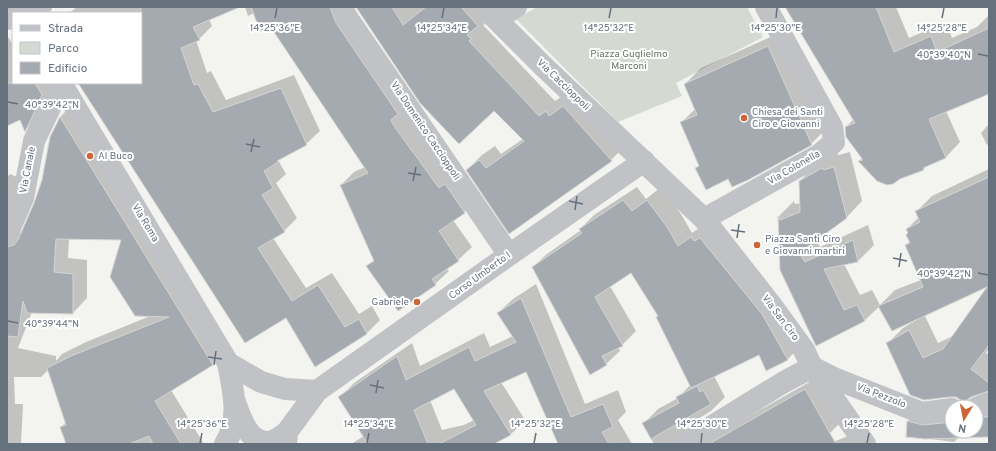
<svg xmlns="http://www.w3.org/2000/svg" width="996" height="451" viewBox="0 0 996 451" font-family="Overpass,sans-serif">
	<rect width="100%" height="100%" fill="#f3f4f0"/>
	<path fill="#d4dad2" d="M537 7H747L763 37 676 83 682 96 618 122 516 19Z"/>
	<path fill="#0003" fill-rule="evenodd" d="M77 7H240L209 19 212 26 199 39 196 40 207 73 211 71 226 100 294 75 320 131 306 144 278 160 286 174 276 183 297 218 284 231 273 238 306 288 332 273 359 314 372 306 380 320 367 333 316 365 286 317 79 83H141V13H69Z
		M245 7H347L478 199 464 212 453 220 472 247 458 260 446 268 449 271 435 284 399 310 367 266 374 260 341 185 354 172 365 167 270 25 254 13 248 16Z
		M357 7H489L482 20 485 24 483 25 555 101 561 97 626 145 611 160 510 232 467 170 482 155 495 146 501 154 523 139 494 110Z
		M786 7H896L909 38 946 22 952 38 977 27 989 15V93L946 111 960 142 946 157 928 165 924 169 899 178 859 161 862 158 846 127 854 119Z
		M784 31 827 128 811 144 729 177 697 168 700 165 681 123 696 108 685 84 701 68Z
		M7 35 13 45V83H55L39 116 25 130 21 119 7 125Z
		M74 103 227 349 212 364 171 390 204 444H67L61 427 66 422 48 370 41 377H14L15 404H23L21 444H7V177L10 174 24 180 16 232 22 233 35 203 42 180 51 137 60 117ZM69 238 122 239 153 315 86 342 62 354 56 361V356L18 348 32 312 73 313 87 298V260L68 258Z
		M989 124V144L987 145 981 133Z
		M850 152 862 201 847 217 816 239 820 247 868 225 874 245 858 261 844 264 860 295 872 290 880 305 895 290 921 280 906 245 910 241 907 229 919 217 917 211 932 196 989 169V285L924 314 938 343 953 336 989 287V348L986 353 989 355V383L980 392 972 396 964 404 962 400 888 343 903 328 921 317V316L880 306 865 320 816 345 781 270 779 216 794 201 795 204 801 203 800 181 815 165 838 153V155Z
		M637 187 646 199 661 187 681 214 692 233 705 224 801 345 788 359 767 369 759 354 714 376 725 397 711 411 685 427 686 436 739 422 820 376 844 419 830 433 811 444H654L643 424 658 409 678 398 690 385 659 316 631 272 610 286 636 331 622 345 618 347 620 351 606 364 533 267 547 254 581 230 580 229 594 215Z
		M536 284 585 404 618 390 626 412 618 420 632 444H560L526 370 501 382 525 420 511 434 491 444H351L364 436 340 397 354 383 412 343 420 366 484 333 490 347 513 336 498 313 513 299ZM454 388 474 420 464 425 442 430 430 400Z
		M989 409V429L959 437 954 442 908 436V421L919 410 952 413V431H976V410Z
		M856 433 862 444H831L833 442Z"/>
	<path fill="#a4aab0" stroke="#d5d5d3" d="M141 7H240L193 27 200 40 181 48 194 85 198 84 213 112 281 88 307 145 277 161 278 162 264 171 273 188 262 195 285 232 258 248 292 301 318 285 345 327 359 319 367 334 315 367 286 318 245 343 78 83H141Z
		M251 7H330L336 23 398 114 391 120 394 126 439 188 445 184 465 213 439 231 459 261 432 279 436 285 398 311 366 266 374 261 340 185 368 173 270 26 260 31Z
		M356 7H392L403 25 426 7H461L478 26 467 35 471 39 469 41 539 116 546 111 549 116 563 106 612 161 509 234 466 170 479 160 486 168 524 141 494 111 459 144 420 103Z
		M785 7H876L894 52 931 36 937 52 989 28V94L929 119 946 158 923 168 924 170 900 179 893 184 887 185 877 181 858 161 863 160 846 137 845 127 855 123Z
		M768 46 812 145 748 180 732 187 728 179 706 190 695 168 699 166 680 122 697 115 684 84Z
		M7 83H35L42 95 25 132 20 120 7 126Z
		M60 117 213 365 155 401 181 444H153L149 436 129 444H66L60 427 66 425 47 368 71 356 169 317 135 316 110 277 121 240 56 239 54 272 73 274V314L27 313 23 301 18 337 7 336V247L14 245 18 240 34 203 42 180 50 137Z
		M834 167 847 218 799 253 805 262 853 240 858 262 824 269 844 310 857 305 865 321 816 346 780 270 778 216 780 220 800 212 799 181 822 168 823 170Z
		M989 177V345L971 369 989 383V391L971 397 967 400 964 406 962 401 956 397H950L924 400 910 395 886 343 909 330 923 358 943 349 987 287 892 331 878 306 923 287 905 245 910 243 906 235 908 233 906 229 920 222 915 211Z
		M623 200 632 211 647 200 667 227 678 246 691 237 694 241 700 238 762 314 788 360 766 371 759 355 691 388 656 317 658 316 631 273 595 297 623 346 602 356 607 365 590 375 532 267 582 233 579 229Z
		M521 298 571 417 603 404 613 427 602 432 609 444H558L526 372 484 391 511 435 494 444H439L476 425 454 389 414 410 428 444H368L338 397 397 356 406 380 469 347 475 361 516 342 497 313Z
		M697 386 700 392 703 390 711 404 651 439 642 423 679 403 676 397Z
		M805 389 836 444H709Z
		M989 416V437L925 439 906 437 907 421 923 425 952 422V431H976V420Z"/>
	<g fill="none" stroke-linecap="round" stroke-linejoin="round">
		<path stroke="#c0c2c5" stroke-width="22" d="M342 7 346 16 509 255
			M7 19 13 18
			M497 19 516 7
			M704 219 819 155 834 142 832 127 766 7
			M7 235 23 198 34 141 62 83
			M228 363 261 382 285 389 317 391 509 255 644 161
			M976 408 989 403
			M683 444 784 382 812 367 836 379 922 413 952 409"/>
		<path stroke="#c0c2c5" stroke-width="22" d="M484 7 542 65 704 219 772 306 804 350 812 367 865 444
			M28 13 41 7
			M61 83 228 363C233 390 241 419 225 444
			M235 402C240 417 250 448 273 441 278 439 283 435 287 432
			M286 444 287 432 317 391"/>
	</g>
	<path fill="none" stroke="#66717e" stroke-width="1.5" d="M275 18 277 8M442 18 444 8M609 18 611 8M776 18 777 8M942 18 944 8M978 54 988 56M8 102 18 104M246 144 260 147M251 152 254 139M408 173 421 175M413 181 416 167M569 201 583 204M575 210 577 196M731 230 745 232M737 238 739 224M893 258 907 261M899 267 901 253M978 273 988 275M8 321 18 323M208 357 222 359M214 365 216 351M370 385 384 388M376 393 378 380M200 443 202 433M367 443 369 433M534 443 536 433M701 443 702 433M867 443 869 433"/>
	<g fill="#cd6537" stroke="#fff" stroke-width="1.5">
		<circle cx="744" cy="118" r="4"/>
		<circle cx="90" cy="156" r="4"/>
		<circle cx="757" cy="245" r="4"/>
		<circle cx="417" cy="302" r="4"/>
	</g>
	<g text-anchor="middle" dominant-baseline="central" stroke-width="4" stroke-linejoin="round" paint-order="stroke">
		<g font-size="10" fill="#667664" stroke="#fff">
			<text x="629" y="54">Piazza Guglielmo<tspan x="629" dy="12">Marconi</tspan></text>
		</g>
		<g font-size="10" fill="#66717e" stroke="#fff">
			<text transform="translate(563 85) rotate(44)">Via Caccioppoli</text>
			<text transform="translate(425 131) rotate(56)">Via Domenico Caccioppoli</text>
			<text transform="translate(794 168) rotate(-30)">Via Colonella</text>
			<text transform="translate(28 170) rotate(-79)">Via Canale</text>
			<text transform="translate(145 223) rotate(59)">Via Roma</text>
			<text transform="translate(480 276) rotate(-36)">Corso Umberto I</text>
			<text transform="translate(780 318) rotate(53)">Via San Ciro</text>
			<text transform="translate(881 396) rotate(21)">Via Pezzolo</text>
		</g>
		<g font-size="10" fill="#66717e" stroke="#fff" text-anchor="start">
			<text x="752" y="112">Chiesa dei Santi<tspan x="752" dy="12">Ciro e Giovanni</tspan></text>
			<text x="98" y="156">Al Buco</text>
			<text x="765" y="239">Piazza Santi Ciro<tspan x="765" dy="12">e Giovanni martiri</tspan></text>
			<text x="409" y="302" text-anchor="end">Gabriele</text>
		</g>
	</g>
	<g font-size="10" text-anchor="middle" fill="#66717e" stroke="#fff" stroke-width="4" stroke-linejoin="round" paint-order="stroke">
		<text x="275" y="31">14°25'36"E</text>
		<text x="442" y="31">14°25'34"E</text>
		<text x="609" y="31">14°25'32"E</text>
		<text x="776" y="31">14°25'30"E</text>
		<text x="942" y="31">14°25'28"E</text>
		<text x="944" y="58">40°39'40"N</text>
		<text x="52" y="108">40°39'42"N</text>
		<text x="944" y="277">40°39'42"N</text>
		<text x="52" y="327">40°39'44"N</text>
		<text x="202" y="427">14°25'36"E</text>
		<text x="369" y="427">14°25'34"E</text>
		<text x="536" y="427">14°25'32"E</text>
		<text x="702" y="427">14°25'30"E</text>
		<text x="869" y="427">14°25'28"E</text>
	</g>
	<rect width="996" height="451" fill="none" stroke="#66717e" stroke-width="16"/>
	<rect x="12" y="12" width="130" height="72" fill="#ffffff" stroke="#c2c6cb"/>
	<rect x="20" y="25" width="20" height="6" fill="#c0c2c5" stroke="#c2c6cb"/>
	<text x="48" y="32" font-size="12" fill="#66717e">Strada</text>
	<rect x="20" y="42" width="20" height="12" fill="#d4dad2" stroke="#c2c6cb"/>
	<text x="48" y="52" font-size="12" fill="#66717e">Parco</text>
	<rect x="20" y="62" width="20" height="12" fill="#a4aab0" stroke="#c2c6cb"/>
	<text x="48" y="72" font-size="12" fill="#66717e">Edificio</text>
	<g transform="translate(964 419) rotate(190)"><circle r="19" fill="#ffffff" stroke="#c2c6cb"/>
	<path d="M0-3L7 15L0 10L-7 15Z" fill="#cd6537"/>
	<text y="-6" font-size="11" font-weight="bold" text-anchor="middle" fill="#66717e">N</text>
	</g>
</svg>
